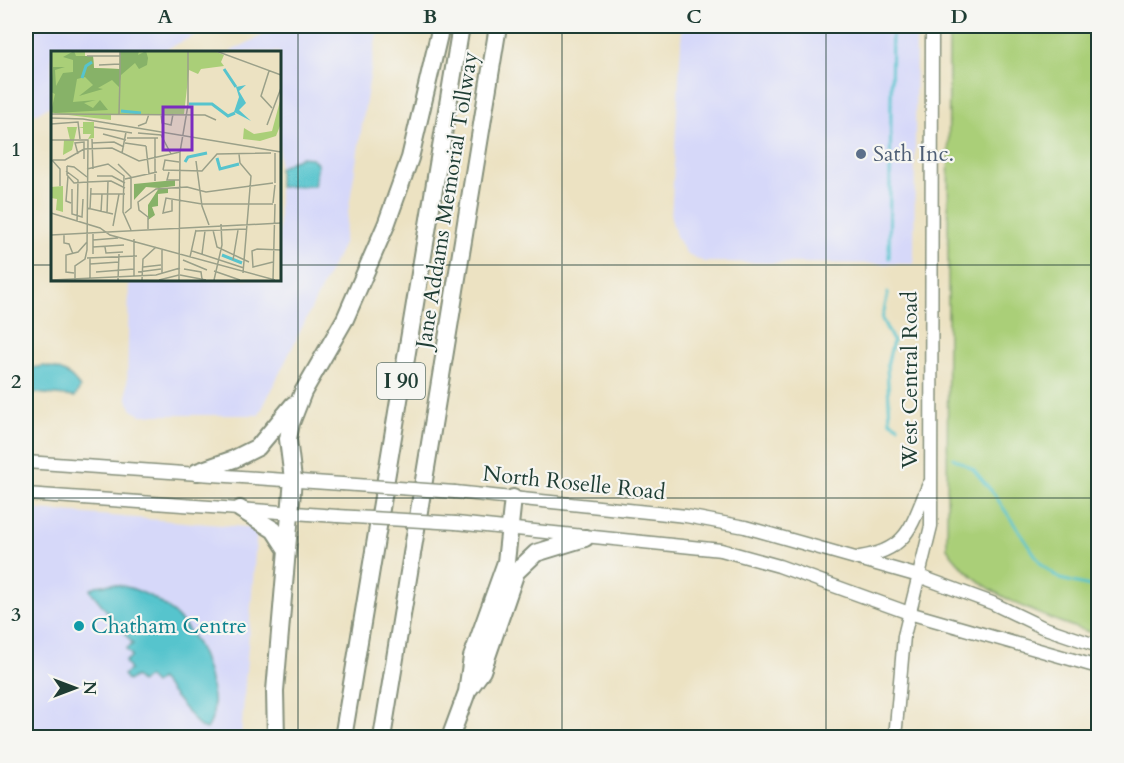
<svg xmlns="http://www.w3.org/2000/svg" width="1124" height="763" viewBox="0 0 1124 763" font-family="Cardo,serif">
	<rect width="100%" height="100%" fill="#f6f6f2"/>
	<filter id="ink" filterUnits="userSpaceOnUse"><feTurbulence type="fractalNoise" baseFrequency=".0167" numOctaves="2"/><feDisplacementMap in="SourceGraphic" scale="12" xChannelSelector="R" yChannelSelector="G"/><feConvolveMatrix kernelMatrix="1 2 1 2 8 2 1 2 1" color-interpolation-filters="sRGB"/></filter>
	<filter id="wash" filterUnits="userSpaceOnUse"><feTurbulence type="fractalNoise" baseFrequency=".008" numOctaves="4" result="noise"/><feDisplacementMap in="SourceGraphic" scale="24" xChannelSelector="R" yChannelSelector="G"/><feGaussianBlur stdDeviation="1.35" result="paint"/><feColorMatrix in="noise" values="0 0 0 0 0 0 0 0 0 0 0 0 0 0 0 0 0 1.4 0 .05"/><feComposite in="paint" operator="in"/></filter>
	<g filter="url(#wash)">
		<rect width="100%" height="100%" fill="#ece2c2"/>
		<path fill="#d6d8f9" d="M26 26H215L160 52H52V105L26 118Z
			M282 26H378L343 244 259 415H141L132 410 127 399 129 279H279V52H229Z
			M682 26H916L914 264 704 262 686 253 676 236 671 218Z
			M26 509 257 528 241 737H26Z"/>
		<path fill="#aacf78" stroke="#648656" stroke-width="1.5" d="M949 26H1098V635C1048 619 976 594 947 548Z"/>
		<path fill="#57c4cd" stroke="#3b8080" stroke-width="1.5" d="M300 157 312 158 318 165 314 186 279 187V168Z
			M44 366C60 369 71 373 80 388L75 397 26 392V369Z
			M112 584C166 592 201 632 211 685 214 701 216 716 207 729L200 727 160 679 154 684 148 677 140 682 135 676 128 681 123 675 130 670 125 662 132 656 126 649 133 644 90 590 96 586Z"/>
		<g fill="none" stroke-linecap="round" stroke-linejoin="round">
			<path stroke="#57c4cd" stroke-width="3" d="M889 258 892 26
				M888 293 882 319 893 341 887 366 890 421 898 426
				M953 458 973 469 994 494 1042 565 1060 579 1090 586 1098 591"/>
		</g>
	</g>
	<g filter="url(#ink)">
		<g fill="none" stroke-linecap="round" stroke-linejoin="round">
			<g stroke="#86907b" stroke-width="15">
				<path id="secondary" d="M26 462 342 484
					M455 492 686 516 745 527 919 576 992 603 1042 627 1098 646
					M26 494 337 516
					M456 523 721 550 779 566 909 613 1098 667
					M860 557C909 550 911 525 929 484
					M895 738 904 636 931 526 932 26"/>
			</g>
			<g stroke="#86907b" stroke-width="20">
				<path id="highway" d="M197 472 234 459 258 447 293 405
					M240 509 274 530 287 550
					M469 689 482 671 516 572 536 553 585 538
					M276 738 275 691 293 479 288 439 291 423 303 392 345 319 386 225 410 158 441 26
					M343 738 461 26
					M382 738 498 26
					M450 738 467 692 472 657 506 562 513 498"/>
			</g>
			<use href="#secondary" stroke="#fff" stroke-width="12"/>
			<use href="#highway" stroke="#fff" stroke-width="16"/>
			<g stroke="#86907b" stroke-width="15" stroke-linecap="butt">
				<path id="secondary-bridge" d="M342 484 455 492
					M337 516 456 523"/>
			</g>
			<use href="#secondary-bridge" stroke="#fff" stroke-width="12"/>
		</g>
	</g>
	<path fill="none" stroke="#1f3d34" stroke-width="1.5" stroke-opacity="0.55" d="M298 26V738M562 26V738M826 26V738M26 265H52M279 265H1098M26 498H1098"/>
	<circle fill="#5c6f8a" stroke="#f6f6f2" stroke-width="2" cx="861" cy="154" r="6"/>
	<circle fill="#0f9aa8" stroke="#f6f6f2" stroke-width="2" cx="79" cy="626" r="6"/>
	<g text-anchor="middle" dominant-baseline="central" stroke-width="4.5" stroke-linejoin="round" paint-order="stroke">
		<rect fill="#f6f6f2" stroke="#60746d" stroke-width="1.5" x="377" y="363" width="48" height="36" rx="4.5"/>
		<g font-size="21" font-weight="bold" fill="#1f3d34">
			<text x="401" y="381">I 90</text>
		</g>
		<g font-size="22" fill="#4e5e75" stroke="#f6f6f2" text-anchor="start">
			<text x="873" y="154">Sath Inc.</text>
		</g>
		<g font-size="22" fill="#1f3d34" stroke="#f6f6f2">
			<text transform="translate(447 200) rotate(-81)">Jane Addams Memorial Tollway</text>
			<text transform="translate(910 380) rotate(-90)">West Central Road</text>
			<text transform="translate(574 483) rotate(6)">North Roselle Road</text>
		</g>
		<g font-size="22" fill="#0d838f" stroke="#f6f6f2" text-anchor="start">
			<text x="91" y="626">Chatham Centre</text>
		</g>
	</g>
	<g transform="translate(51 51)">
		<rect width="230" height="230" fill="#ece2c2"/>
		<path d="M0 0H34V5H42L43 17 68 18 69 0H163L173 4 170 11 173 15 150 18 147 23 138 19 133 63H60V69L0 62ZM229 50V75L225 85 209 90 192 88 193 77 203 83 221 80ZM32 71H43V87L37 88 40 83H32V77L26 76 21 99 12 104 13 89H19L16 76H32ZM12 135V161L5 159 6 148 0 147V136Z" fill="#aacf78"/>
		<path d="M23 0 25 5H42L43 17 69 18V0H88L87 4 95 0 97 7 96 14 88 18 84 12 70 24 68 36 61 29 47 37 52 38 28 45 42 34 34 26 26 28 22 51 45 49 33 52 42 57 49 49 57 59 4 62 0 61 4 43 0 41 2 16H14L4 19 5 35 12 22 22 21V9L12 6ZM124 129V135L108 137 117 138V142L107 143V155L101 156 104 164 97 169V154L108 137 95 136 83 149V133Z" fill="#87b268"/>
		<path d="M195 34 188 40 195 52 188 59 200 70 183 61 188 46 185 36Z" fill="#57c4cd"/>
		<path fill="none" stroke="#57c4cd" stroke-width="3" d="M173 18 185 36M31 27 35 15 41 11M138 53H161L177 65 184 62M70 60 90 62M166 107 169 118 188 113M134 111 137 106 156 102M171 204 191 212"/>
		<path fill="none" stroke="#9aa089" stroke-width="1.5" d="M165 0 230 24M36 5H69M48 14 69 13M218 20 210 45 221 57M69 26V0M0 63 154 64 165 69M68 63 69 26M110 63 111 72 120 74 122 63M0 67 32 68 230 101M0 73 27 71 29 88M216 74 230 37M87 75 95 72 98 63M43 76 81 82M87 82 110 84 120 103M52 83 75 89M76 87H107M41 88 42 118M0 89H37L36 199 34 208 24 215V229M41 92 63 91 73 96M74 92 95 95M95 95 98 123M71 102 75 81M224 102V132M27 103 24 92 33 91V108M188 103 189 112 200 125 192 222M0 108 9 118V135M2 109H14L33 98 61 97 88 110 129 101M145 110 151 155 158 174M67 113 80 126V157L74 162M16 115V124L23 132 36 131M16 115 23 116 36 126M36 118 57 113 73 125 72 161 80 179M112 119 151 120 166 103 220 102M112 119 114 109 128 111M15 120 27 129 26 171M118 121 116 129H129M17 125 15 150 20 152M46 125H61L74 132M74 128 106 121M104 130V87M36 131 60 130 74 137M21 138V163L31 166 32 148M40 143H74M121 149V160L112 162 115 147 151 153H222M222 152 224 134M36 157 62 163M39 158 40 137M50 161 51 143M0 162 49 177 59 184 224 229M56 162 57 130M62 175 68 143M97 178V166L88 159 87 151 105 138 136 136 155 141 222 132M162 179 166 196 198 211M145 180 195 178M42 181V203M13 183V192L18 193 22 203M0 184 230 172M42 189 67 187M42 196 73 194M54 196 55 202 72 201M206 198 201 200 202 216 222 211M206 198 230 199M141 200 193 217M151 203 154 180M139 206 145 179M36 207 86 205M132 209 156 219M182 209 187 179M39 213 68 211M92 216 110 214M133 218 150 221 151 228M163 220 189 229M45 221 83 218M87 221 110 218M23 222 15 221V204L27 201 36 191M111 223V198M129 224 155 229M83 225V188M39 227V207M0 229 105 224 129 217M67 229 68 203M91 229 92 208 105 196M108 229 128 224M128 229 129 101 137 54V0M163 229 171 194 170 173M222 229 224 153"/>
		<path fill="#7b2cbf" fill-opacity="0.15" stroke="#7b2cbf" stroke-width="3" d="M112 56H141V99H112Z"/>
		<rect width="230" height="230" fill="none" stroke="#1f3d34" stroke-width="3"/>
	</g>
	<rect width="1124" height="763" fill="none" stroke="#f6f6f2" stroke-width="66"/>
	<g transform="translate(75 688) rotate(90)" stroke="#f6f6f2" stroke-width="4.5" paint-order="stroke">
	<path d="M0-4.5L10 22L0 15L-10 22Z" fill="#1f3d34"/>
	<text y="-9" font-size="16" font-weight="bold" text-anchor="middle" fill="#1f3d34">N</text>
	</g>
	<rect x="33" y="33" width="1058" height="697" fill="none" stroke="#1f3d34" stroke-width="2"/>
	<g font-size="20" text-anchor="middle" font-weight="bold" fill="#1f3d34">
		<text x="165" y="23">A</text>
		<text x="430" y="23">B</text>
		<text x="694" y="23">C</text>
		<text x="959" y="23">D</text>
		<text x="16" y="156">1</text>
		<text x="16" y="388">2</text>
		<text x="16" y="621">3</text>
	</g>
</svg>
